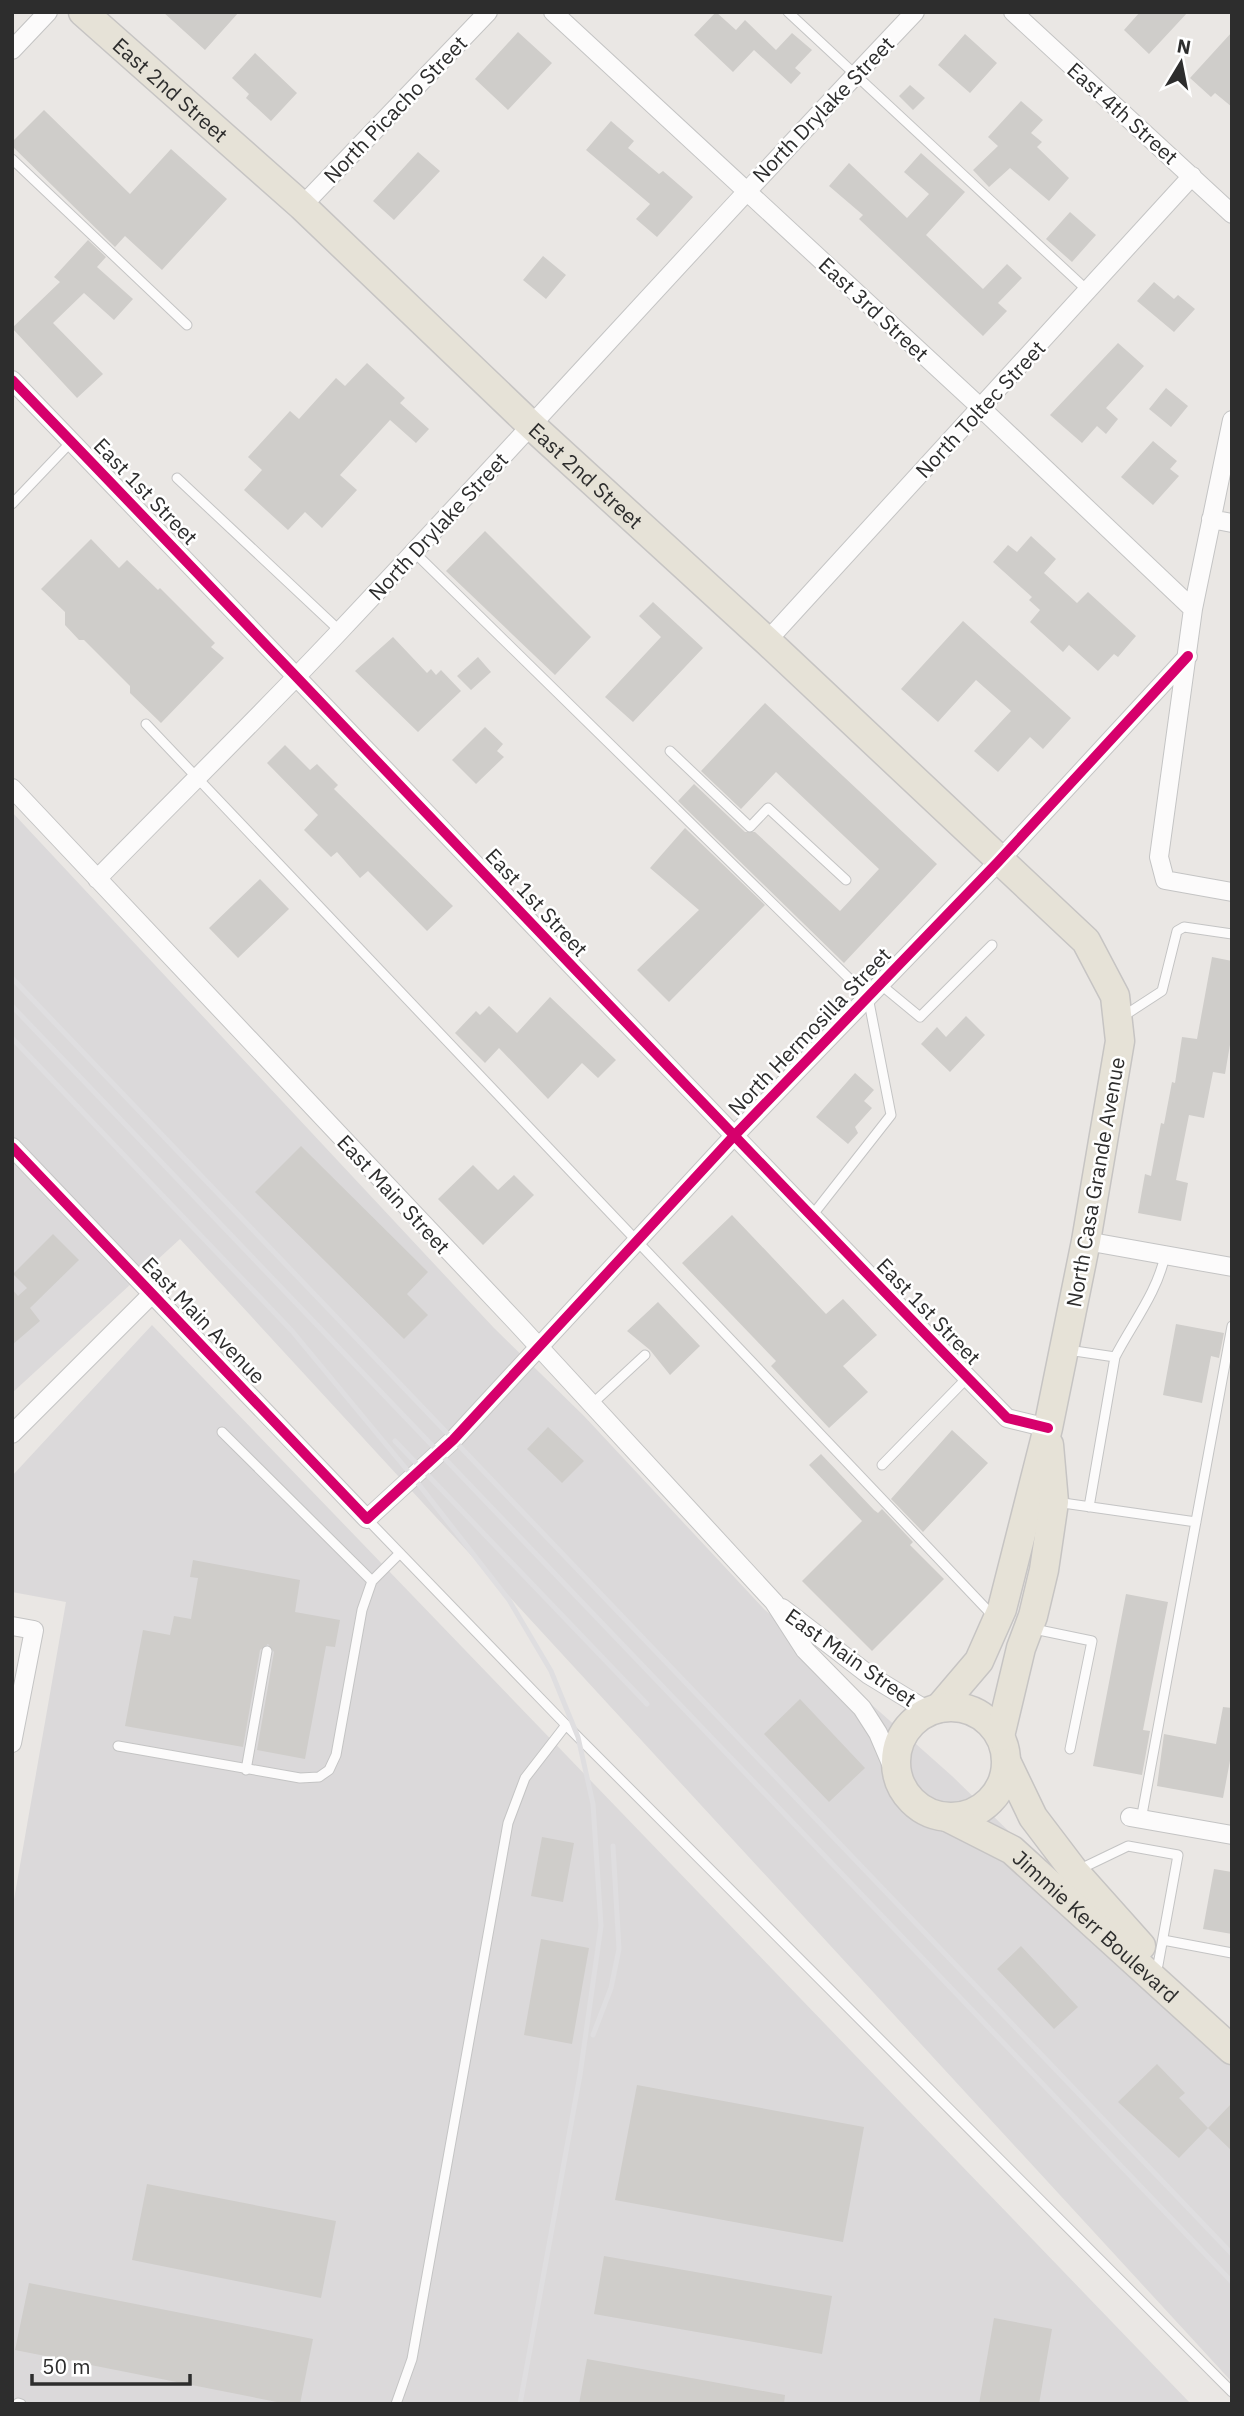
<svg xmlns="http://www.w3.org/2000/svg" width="1244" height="2416" viewBox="0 0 1244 2416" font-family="'IBM Plex Sans',sans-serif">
	<rect width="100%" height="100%" fill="#eae7e4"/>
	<path fill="#dbd9da" d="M12 812 494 1328 584 1416 764 1609 952 1776 1232 2049V2382L180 1239 12 1393Z
		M152 1325 1191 2404H12V1911L66 1602 12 1592V1476Z"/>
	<path fill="#cfcdca" d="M163 12H239L205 50Z
		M716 12 736 30 745 20 776 50 792 33 812 50 795 68 801 73 791 84 754 50 733 72 694 35Z
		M1140 12H1188L1149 54 1124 30Z
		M518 32 552 63 508 110 475 79Z
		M1232 32V107L1215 93 1211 97 1190 78Z
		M965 34 997 63 970 93 938 65Z
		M255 53 297 93 271 121 246 98 249 94 232 78Z
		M910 85 925 98 913 110 899 96Z
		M1021 101 1043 120 1031 133 1042 142 1037 147 1069 178 1049 201 1010 168 989 187 973 170 998 146 988 137Z
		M44 110 130 194 171 149 227 199 162 270 125 236 115 247 12 146V142Z
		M611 121 634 141 628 148 659 174 663 171 693 197 657 237 636 219 650 204 586 150Z
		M418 152 440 171 394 220 373 201Z
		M921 153 965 192 926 235 983 289 1007 264 1022 278 998 303 1007 311 983 336 859 219 863 215 829 186 849 163 907 218 929 194 904 172Z
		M1070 212 1096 235 1072 262 1046 239Z
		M88 240 106 257 97 267 133 299 114 320 84 293 53 323 103 374 77 398 12 328 60 282 54 277Z
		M543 256 566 275 546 299 523 280Z
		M1154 282 1174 299 1178 295 1195 309 1174 332 1137 301Z
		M1118 343 1144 366 1106 408 1118 419 1106 434 1097 426 1082 443 1050 415Z
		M367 363 405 398 400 403 429 429 416 443 390 420 340 475 357 490 322 528 305 512 288 530 244 490 262 470 248 457 290 411 299 419 336 378 345 386Z
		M1166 388 1188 406 1171 427 1149 409Z
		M1153 441 1177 461 1170 469 1179 476 1153 505 1121 477Z
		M485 531 591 637 555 675 446 571Z
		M1031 536 1056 559 1044 573 1077 603 1088 592 1136 636 1118 657 1114 654 1098 671 1069 645 1063 652 1030 622 1040 610 1029 600 1032 597 993 562 1008 545 1017 552Z
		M91 539 119 568 127 560 158 590 160 588 215 643 211 647 224 658 161 723 130 693V686L84 640H79L65 625V612L41 589Z
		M653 602 703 648 633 722 605 697 661 637 639 616Z
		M963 621 1071 718 1043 749 1030 737 998 772 974 751 1011 711 976 680 938 722 901 689Z
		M393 637 427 673 431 669 436 675 441 670 461 691 418 732 355 671Z
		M478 657 491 672 471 690 457 676Z
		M765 703 937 864 844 963 678 801 694 784 745 832H755L840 911 879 869 776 772 741 809 701 771Z
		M485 727 503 744 497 751 504 757 476 784 452 760Z
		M285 745 310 770 317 764 338 785 334 789 453 906 427 931 368 871 360 878 337 852 331 857 304 830 318 815 267 763Z
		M685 828 765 905 669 1002 637 970 699 910 650 868Z
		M260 879 289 909 238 958 209 928Z
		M1212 957 1232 961V1033L1225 1074 1213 1072 1204 1118 1189 1115 1176 1180 1188 1183 1181 1221 1138 1213 1145 1174 1151 1176 1161 1123 1164 1124 1172 1082 1175 1083 1182 1037 1197 1039Z
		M550 997 616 1060 598 1078 582 1063 548 1099 499 1048 485 1063 455 1033 476 1011 480 1015 489 1006 517 1033Z
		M966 1016 985 1035 950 1072 921 1044 937 1027 946 1037Z
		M855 1073 874 1090 864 1101 872 1108 855 1127 858 1133 848 1144 816 1117Z
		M301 1146 428 1272 407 1294 428 1315 404 1339 255 1192Z
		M473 1165 498 1190 514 1175 534 1195 483 1245 438 1199Z
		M732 1215 826 1314 843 1299 877 1335 843 1366 868 1392 829 1428 771 1366 776 1361 682 1263Z
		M53 1234 79 1260 30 1308 40 1321 12 1345V1289L18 1296 27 1288 13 1274Z
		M658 1302 700 1346 670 1375 650 1350 627 1331Z
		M1176 1324 1224 1333 1219 1358 1211 1356 1202 1403 1163 1395Z
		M548 1427 584 1461 562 1483 527 1449Z
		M952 1430 988 1463 923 1532 891 1499Z
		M821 1454 874 1510 878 1513 882 1509 913 1542 910 1545 944 1579 872 1651 802 1581 862 1521 809 1465Z
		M193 1560 300 1580 295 1612 340 1620 335 1647 326 1646 305 1759 257 1750 274 1652 268 1644 260 1650 243 1747 125 1726 143 1630 170 1635 174 1616 191 1619 198 1578 190 1577Z
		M1126 1594 1168 1602 1143 1730 1150 1731 1142 1775 1093 1766Z
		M800 1699 865 1768 829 1802 764 1734Z
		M1223 1707 1232 1708V1750L1223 1798 1157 1786 1164 1734 1216 1744Z
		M542 1837 574 1843 563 1902 531 1896Z
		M1214 1869 1232 1872V1934L1203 1929Z
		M541 1939 589 1948 572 2044 524 2035Z
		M1021 1946 1078 2007 1054 2029 997 1969Z
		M1157 2064 1185 2093 1179 2098 1208 2128 1179 2158 1118 2102Z
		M637 2085 864 2127 843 2242 615 2200Z
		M1232 2103V2151L1208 2128Z
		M147 2184 336 2221 321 2298 132 2260Z
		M604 2256 832 2296 822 2354 594 2314Z
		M29 2283 313 2339 300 2404H287L15 2350Z
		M994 2318 1052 2329 1039 2404H979Z
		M587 2359 785 2395 784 2404H579Z"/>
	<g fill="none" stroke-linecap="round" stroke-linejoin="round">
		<g stroke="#c4c4c4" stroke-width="11">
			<path id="lane" d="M788 12 1088 291
				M12 159 187 325
				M177 478 340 631
				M12 504 71 442
				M414 552 868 997 891 1115 811 1217
				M146 724 993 1616
				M670 751 750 827 768 808 846 880
				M880 984 920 1017 992 945
				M1122 1017 1162 991 1177 931 1184 927 1232 934
				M1068 1350 1115 1357C1132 1324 1158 1291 1165 1255
				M592 1404 645 1355
				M222 1432 372 1581
				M882 1465 968 1377
				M1056 1502 1196 1522
				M1089 1507 1115 1357
				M367 1519 566 1725 525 1778 508 1823 412 2359 396 2404
				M1034 1629 1092 1641 1070 1749
				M566 1725 1232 2392
				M118 1746 300 1778 319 1777 329 1770 336 1755 362 1610 372 1581 400 1553
				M246 1770 267 1651
				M1141 1820 1232 1326
				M1078 1870 1128 1846 1178 1855 1158 1965
				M1163 1940 1232 1953
				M18 2403 21 2404"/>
		</g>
		<g stroke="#c4c4c4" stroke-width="20">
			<path id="street" d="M553 12 980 407 1193 609
				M1013 12 1232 214
				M12 50 48 12
				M302 206 488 12
				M12 380C345 725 672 1075 1007 1418L1048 1428
				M1232 420 1193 609 1159 857 1165 880 1232 892
				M1211 519 1232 523
				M767 641 1192 176
				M12 788 516 1322 774 1602 805 1650 862 1708 878 1733 899 1782
				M97 879C178 796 261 715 340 631 533 426 721 216 915 12
				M12 1147 367 1519 453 1440 732 1138 998 862 1188 656
				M1086 1241 1232 1267
				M12 1434 153 1293
				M782 1608 869 1675 928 1711
				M12 1626 34 1630 12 1743
				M1130 1817 1232 1835"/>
		</g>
		<g stroke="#c6c4c3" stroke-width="31">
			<g id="primary">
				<path id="s1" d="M83 12 302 206 532 426 767 641 1086 941 1115 996 1120 1041 1086 1241 1048 1428 1002 1609 979 1661 939 1708"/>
				<circle cx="951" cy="1762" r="55"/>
				<path d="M1000 1736 1021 1648 1033 1616 1044 1570 1054 1502 1049 1445"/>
				<path d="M1007 1763 1033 1817 1074 1871 1141 1946"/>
				<path id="s2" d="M949 1818 1012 1850 1232 2050"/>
			</g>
		</g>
		<use href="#lane" stroke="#fcfbfb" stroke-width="9"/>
		<use href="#street" stroke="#fcfbfb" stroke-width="18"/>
		<use href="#primary" stroke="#e6e2d7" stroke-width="28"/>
		<path stroke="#dfdee0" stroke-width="5" d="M12 978 1232 2254
			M12 1006 1232 2282
			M12 1038 292 1331 413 1477 509 1600 551 1671 578 1737 593 1804 601 1926 580 2075 520 2404
			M395 1441 647 1704
			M593 2035 611 1988 619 1949 613 1846"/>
		<g stroke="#fff" stroke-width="15">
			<path id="cycleway" d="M12 380C345 725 672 1075 1007 1418L1048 1428
				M12 1147 367 1519 453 1440 732 1138 998 862 1188 656"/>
		</g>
		<use href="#cycleway" stroke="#d6006c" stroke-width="10"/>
	</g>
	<g text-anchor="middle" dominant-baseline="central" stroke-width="5" stroke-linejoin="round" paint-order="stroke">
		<g font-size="21" fill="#2d2d2d" stroke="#fff">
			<text stroke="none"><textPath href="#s1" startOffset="117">East 2nd Street</textPath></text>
			<text transform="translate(395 109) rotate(-46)">North Picacho Street</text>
			<text transform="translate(823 109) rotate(-46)">North Drylake Street</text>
			<text transform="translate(1123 113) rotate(42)">East 4th Street</text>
			<text transform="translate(874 309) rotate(43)">East 3rd Street</text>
			<text transform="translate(980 409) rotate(-47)">North Toltec Street</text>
			<text stroke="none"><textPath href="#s1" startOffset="684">East 2nd Street</textPath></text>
			<text transform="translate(146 491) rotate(46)">East 1st Street</text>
			<text transform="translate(438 526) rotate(-47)">North Drylake Street</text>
			<text transform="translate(537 902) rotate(47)">East 1st Street</text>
			<text transform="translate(809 1031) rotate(-46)">North Hermosilla Street</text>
			<text transform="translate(1095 1182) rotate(-80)">North Casa Grande Avenue</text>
			<text transform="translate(394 1194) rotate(47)">East Main Street</text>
			<text transform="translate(929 1311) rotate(46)">East 1st Street</text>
			<text transform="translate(204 1320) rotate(46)">East Main Avenue</text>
			<text transform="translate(851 1657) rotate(35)">East Main Street</text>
			<text stroke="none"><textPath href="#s2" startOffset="184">Jimmie Kerr Boulevard</textPath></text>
		</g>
	</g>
	<rect width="1244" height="2416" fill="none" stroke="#2d2d2d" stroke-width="28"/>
	<g transform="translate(1181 63) rotate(10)" stroke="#ffffff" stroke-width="5" paint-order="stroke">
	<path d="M0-5L12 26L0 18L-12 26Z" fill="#2d2d2d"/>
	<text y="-10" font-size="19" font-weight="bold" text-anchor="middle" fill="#2d2d2d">N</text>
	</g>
	<path d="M32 2374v10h158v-10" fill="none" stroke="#2d2d2d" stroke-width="3.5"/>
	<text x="42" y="2374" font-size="21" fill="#2d2d2d" stroke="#ffffff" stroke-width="5" paint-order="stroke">50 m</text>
</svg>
